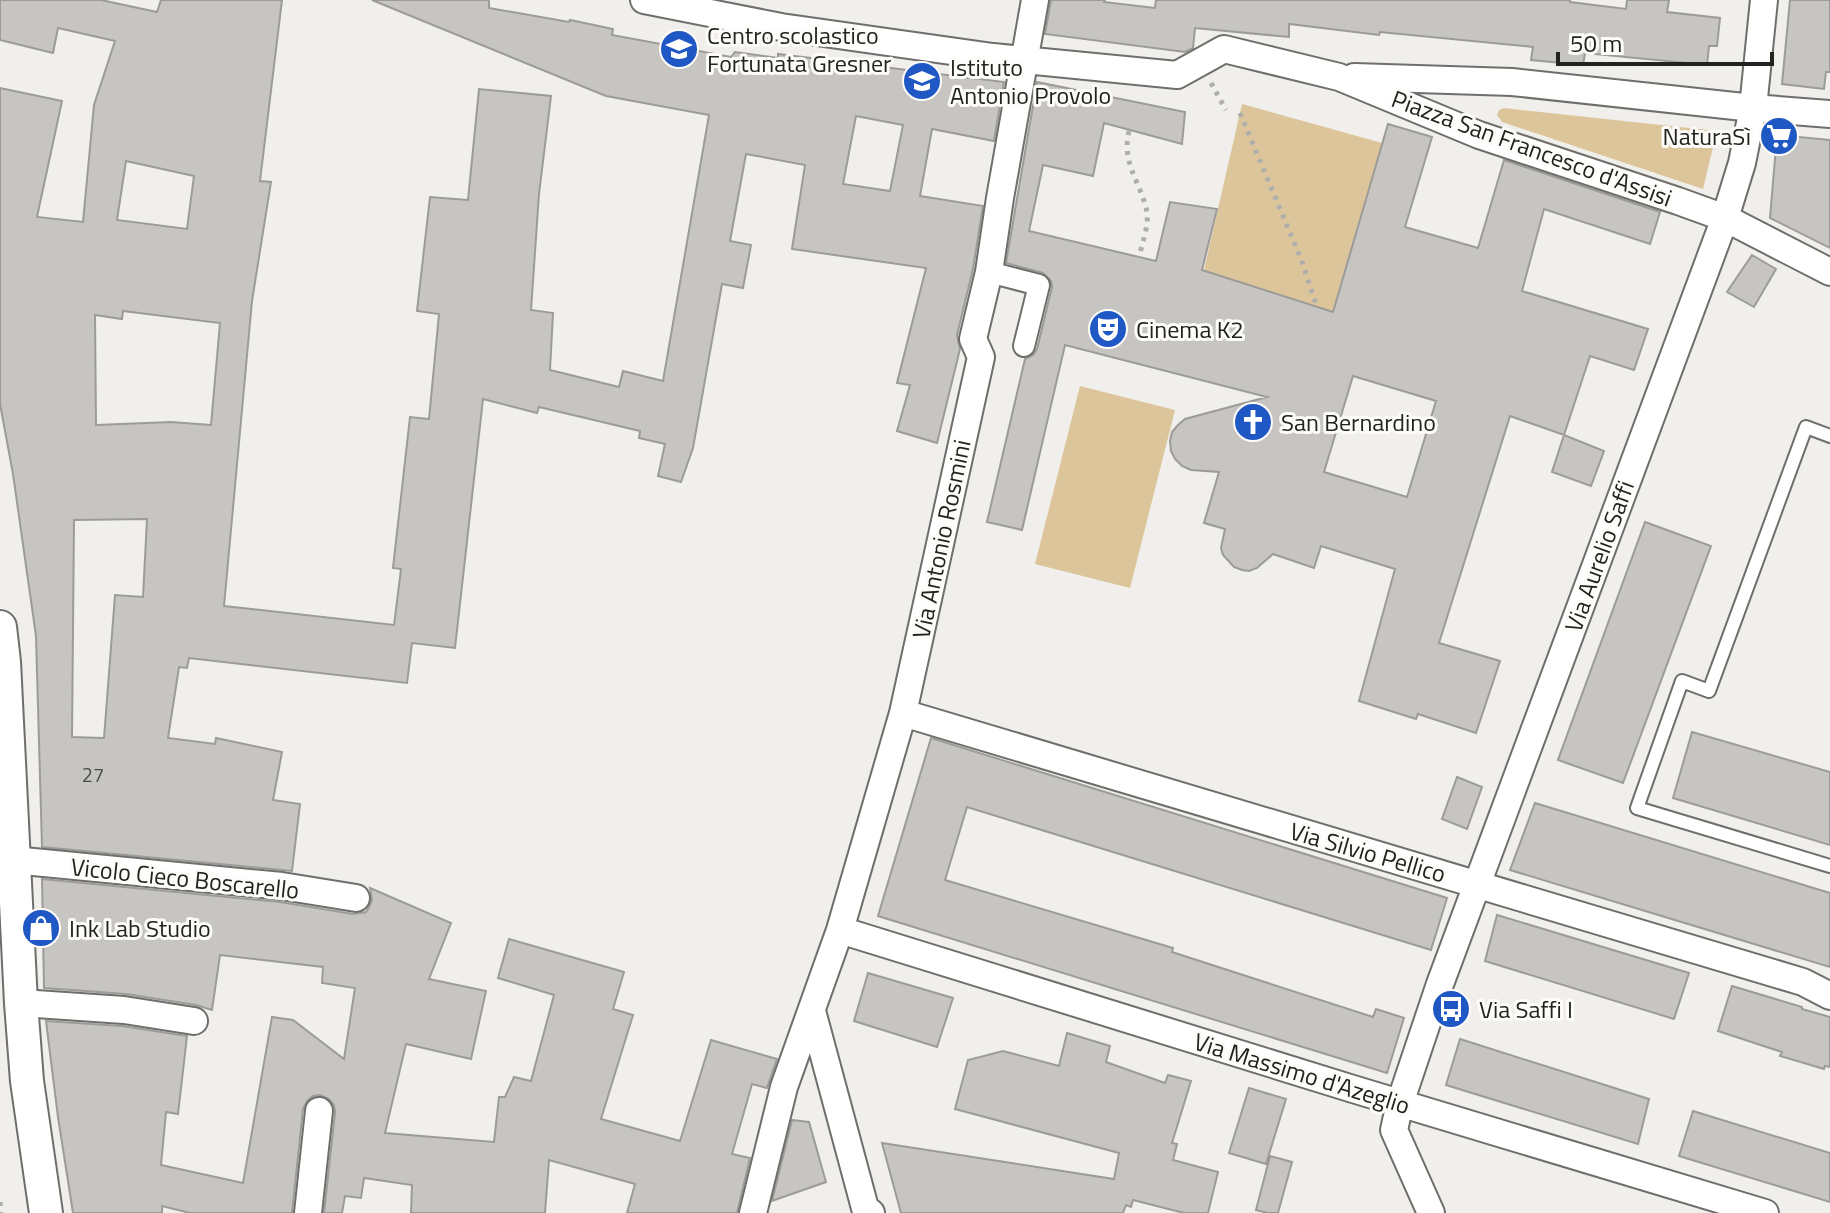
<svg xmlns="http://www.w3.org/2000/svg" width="1830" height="1213" viewBox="0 0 1830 1213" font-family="'Titillium Web',sans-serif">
	<rect width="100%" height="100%" fill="#f0efeb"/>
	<path fill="#ddc59b" d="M1242 104 1382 143 1332 313 1204 270Z
		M1504 108 1717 131 1703 189 1502 122 1497 115 1499 110Z
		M1080 386 1175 410 1130 588 1035 564Z"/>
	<path fill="#c7c5c2" stroke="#9c9b98" stroke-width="2" fill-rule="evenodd" d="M0 0H101L157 12 161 0H282L260 181 271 182 252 301 224 606 394 625 401 569 393 568 410 417 429 419 439 314 417 311 430 197 468 200 479 89 551 96 539 194 531 310 553 313 550 370 619 387 623 371 663 381 709 115 606 96 372 0H489V8L569 22 570 20 613 29 612 35 731 57 735 52 778 58V54L1004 82 994 141 932 129 920 196 983 206 973 269 957 335 960 349 937 443 897 431 910 385 897 383 926 268 792 249 805 165 746 154 730 241 751 245 743 288 722 284 693 448 681 482 658 476 665 444 639 438 640 431 539 407 537 413 483 399 455 648 412 643 407 683 189 658 187 668 179 667 168 738 215 744 216 738 282 752 273 800 300 804 292 871 42 847 36 636 13 474 0 404V88L62 101 37 217 83 222 94 105 115 41 58 28 53 53 0 40ZM856 116 903 125 890 191 843 184ZM126 161 194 176 187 229 117 220ZM123 311 220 323 211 425 171 422 96 425 95 315 122 319ZM147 519 143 597 115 595 104 738 72 737 74 520Z
		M1051 0H1105L1104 2 1155 8 1156 0H1570V2L1626 9 1627 0H1669L1667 12 1720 18 1717 46H1709L1707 65 1585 53 1583 65 1531 60 1533 47 1380 32 1379 35 1289 24V37L1195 28 1193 48 1185 52 1045 34Z
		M1790 0H1830V72H1826L1824 89 1782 84Z
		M1037 82 1185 112 1182 144 1104 123 1093 176 1043 165 1029 231 1156 261 1170 202 1217 209 1202 270 1333 312 1388 124 1432 137 1405 227 1478 248 1504 160 1660 212 1650 244 1544 209 1522 291 1648 329 1634 370 1590 356 1564 435 1510 416 1439 643 1500 661 1476 733 1418 714 1416 719 1359 701 1395 569 1321 546 1314 568 1273 554 1257 568 1249 571 1242 570 1234 567 1223 555 1221 548 1225 529 1204 523 1219 472 1191 470 1182 466 1175 459 1171 451 1170 441 1172 432 1178 425 1185 419 1267 397 1065 345 1022 530 987 522 1025 359 1033 355 1037 349 1052 287 1051 281 1043 273 1006 263ZM1353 376 1436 401 1407 497 1324 472Z
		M1777 135 1830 140V248L1770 218Z
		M1752 255 1776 269 1754 307 1727 292Z
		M1564 435 1604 451 1591 486 1552 472Z
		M1645 522 1711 546 1623 783 1558 760Z
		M1692 732 1830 772V845L1673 798Z
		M931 738 1447 898 1431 950 967 807 945 880 1173 948 1172 952 1373 1017 1376 1009 1404 1018 1387 1073 878 916Z
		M1457 777 1482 787 1467 829 1442 819Z
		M1535 803 1830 893V967L1510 870Z
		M42 879 280 902 353 914 366 912 369 907 372 900 370 888 451 923 429 979 486 991 471 1059 406 1044 385 1133 494 1142 499 1097H505L514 1077 531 1081 554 995 498 978 509 939 624 972 613 1009 633 1015 601 1119 680 1141 711 1040 777 1059 767 1088 752 1084 732 1154 750 1158 737 1213H627L635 1184 549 1160 545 1213H411L412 1185 364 1178 361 1198 345 1196 342 1213H324L335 1112 334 1105 329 1099 320 1095 313 1096 307 1101 303 1109 292 1213H190L162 1206V1213H73L58 1117 46 1021 122 1026 187 1036 178 1114 166 1112 161 1165 243 1183 272 1017 293 1020 344 1059 355 988 322 983 323 967 220 955 212 1010 196 1005 126 994 44 988Z
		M1497 915 1689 973 1674 1019 1485 961Z
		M868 973 953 998 937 1047 854 1021Z
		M1732 986 1802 1007V1009L1830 1017V1067L1825 1066 1824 1069 1780 1056 1782 1052 1718 1031Z
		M1067 1033 1110 1046 1106 1062 1165 1083 1168 1075 1191 1081 1172 1143 1177 1144 1173 1160 1218 1172 1208 1213H1184L1133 1200 1131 1207 1126 1205 1123 1213H901L882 1143 1114 1179 1119 1153 955 1109 968 1060 1003 1051 1059 1066Z
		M1460 1039 1649 1099 1638 1144 1446 1085Z
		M1249 1088 1286 1099 1266 1164 1229 1153Z
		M1693 1111 1830 1153V1202L1679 1156Z
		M792 1120 809 1122 826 1182 772 1201Z
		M1270 1156 1292 1162 1278 1213H1268L1256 1210Z"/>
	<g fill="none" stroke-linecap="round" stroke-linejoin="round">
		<g stroke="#6f6e6b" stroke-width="16">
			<path id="service" d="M1830 436 1806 427 1709 691 1682 681 1637 808 1830 866"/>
		</g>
		<g stroke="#6f6e6b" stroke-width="24">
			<path id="pedestrian" d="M989 272 1039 285 1024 346"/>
		</g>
		<g stroke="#6f6e6b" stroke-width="30">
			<path id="minor" d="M644 0 781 27 993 57 1177 75 1224 49 1339 77 1479 135 1678 201 1725 218 1830 272
				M1354 77 1512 82 1753 108 1830 114
				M903 713 1803 982 1830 996
				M13 860 282 886 356 898
				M840 930 1353 1089 1765 1213
				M21 1003 124 1010 194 1021
				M812 1011 865 1208 871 1213
				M308 1213 319 1111
				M753 1213 784 1087 840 930 903 713 981 357 973 339 989 272 1000 198 1035 0
				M1431 1213 1394 1130 1400 1103 1440 984 1725 218 1742 163 1753 108 1764 0"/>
		</g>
		<g stroke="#6f6e6b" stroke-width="36">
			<path id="tertiary" d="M0 627 4 662 21 1003 27 1081 46 1213"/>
		</g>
		<path stroke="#afaeab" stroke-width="5" stroke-dasharray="4 6" stroke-linecap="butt" d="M1211 83 1226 110
			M1240 113 1301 259 1317 307
			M1129 131C1121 164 1141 182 1147 212 1149 225 1142 244 1139 257
			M0 1202 1 1213"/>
		<use href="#service" stroke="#fff" stroke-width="12"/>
		<use href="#pedestrian" stroke="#fff" stroke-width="20"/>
		<use href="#minor" stroke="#fff" stroke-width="26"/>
		<use href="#tertiary" stroke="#fff" stroke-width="32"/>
	</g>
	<defs>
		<g id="school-disc" transform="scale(2)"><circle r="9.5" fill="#1f57c4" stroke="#fefcf9"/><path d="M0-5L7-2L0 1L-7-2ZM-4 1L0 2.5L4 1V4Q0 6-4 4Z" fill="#fff"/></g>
		<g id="supermarket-disc" transform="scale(2)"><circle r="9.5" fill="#1f57c4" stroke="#fefcf9"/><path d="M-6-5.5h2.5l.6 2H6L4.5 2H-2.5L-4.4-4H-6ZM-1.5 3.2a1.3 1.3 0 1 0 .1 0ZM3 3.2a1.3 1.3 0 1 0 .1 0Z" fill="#fff"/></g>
		<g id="theatre-disc" transform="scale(2)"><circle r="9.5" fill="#1f57c4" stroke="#fefcf9"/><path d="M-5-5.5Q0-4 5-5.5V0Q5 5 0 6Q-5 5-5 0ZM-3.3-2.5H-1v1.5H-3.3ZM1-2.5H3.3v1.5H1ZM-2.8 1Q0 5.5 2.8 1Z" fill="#fff"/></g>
		<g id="church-disc" transform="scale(2)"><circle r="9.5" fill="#1f57c4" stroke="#fefcf9"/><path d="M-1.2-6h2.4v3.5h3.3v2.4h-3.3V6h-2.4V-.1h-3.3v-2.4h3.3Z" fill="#fff"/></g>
		<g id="shop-disc" transform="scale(2)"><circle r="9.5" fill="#1f57c4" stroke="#fefcf9"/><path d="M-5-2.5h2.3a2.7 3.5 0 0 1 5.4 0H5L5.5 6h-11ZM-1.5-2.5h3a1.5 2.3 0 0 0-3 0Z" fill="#fff"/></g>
		<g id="bus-disc" transform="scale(2)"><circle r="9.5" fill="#1f57c4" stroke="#fefcf9"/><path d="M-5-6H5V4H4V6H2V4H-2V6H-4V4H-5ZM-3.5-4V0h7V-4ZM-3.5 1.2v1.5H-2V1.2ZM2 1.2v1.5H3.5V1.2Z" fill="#fff"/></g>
	</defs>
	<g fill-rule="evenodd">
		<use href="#school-disc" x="679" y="49"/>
		<use href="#school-disc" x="922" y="81"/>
		<use href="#supermarket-disc" x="1779" y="136"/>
		<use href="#theatre-disc" x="1108" y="329"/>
		<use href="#church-disc" x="1253" y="422"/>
		<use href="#shop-disc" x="41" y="928"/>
		<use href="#bus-disc" x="1451" y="1009"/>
	</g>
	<g text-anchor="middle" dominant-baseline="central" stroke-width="6" stroke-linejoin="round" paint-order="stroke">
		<g font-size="20" fill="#4b4b49">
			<text x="93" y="774">27</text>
		</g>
		<g font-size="24" fill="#222221" stroke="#fefcf9" text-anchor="start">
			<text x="707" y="35">Centro scolastico<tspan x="707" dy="28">Fortunata Gresner</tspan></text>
			<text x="950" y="67">Istituto<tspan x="950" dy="28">Antonio Provolo</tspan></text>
			<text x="1751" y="136" text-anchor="end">NaturaSì</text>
			<text x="1136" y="329">Cinema K2</text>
			<text x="1281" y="422">San Bernardino</text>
			<text x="69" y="928">Ink Lab Studio</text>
			<text x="1479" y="1009">Via Saffi I</text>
		</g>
		<g font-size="24" fill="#222221" stroke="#fefcf9">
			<text transform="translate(1532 148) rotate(20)">Piazza San Francesco d'Assisi</text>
			<text transform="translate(941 539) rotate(-78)">Via Antonio Rosmini</text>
			<text transform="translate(1599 556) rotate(-70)">Via Aurelio Saffi</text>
			<text transform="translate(1368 852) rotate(16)">Via Silvio Pellico</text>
			<text transform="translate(185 878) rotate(6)">Vicolo Cieco Boscarello</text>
			<text transform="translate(1302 1073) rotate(17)">Via Massimo d'Azeglio</text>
		</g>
	</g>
	<path d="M1558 52v12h214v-12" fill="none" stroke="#222221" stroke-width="4"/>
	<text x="1570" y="52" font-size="24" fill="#222221" stroke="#fefcf9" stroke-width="6" paint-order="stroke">50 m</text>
</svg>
